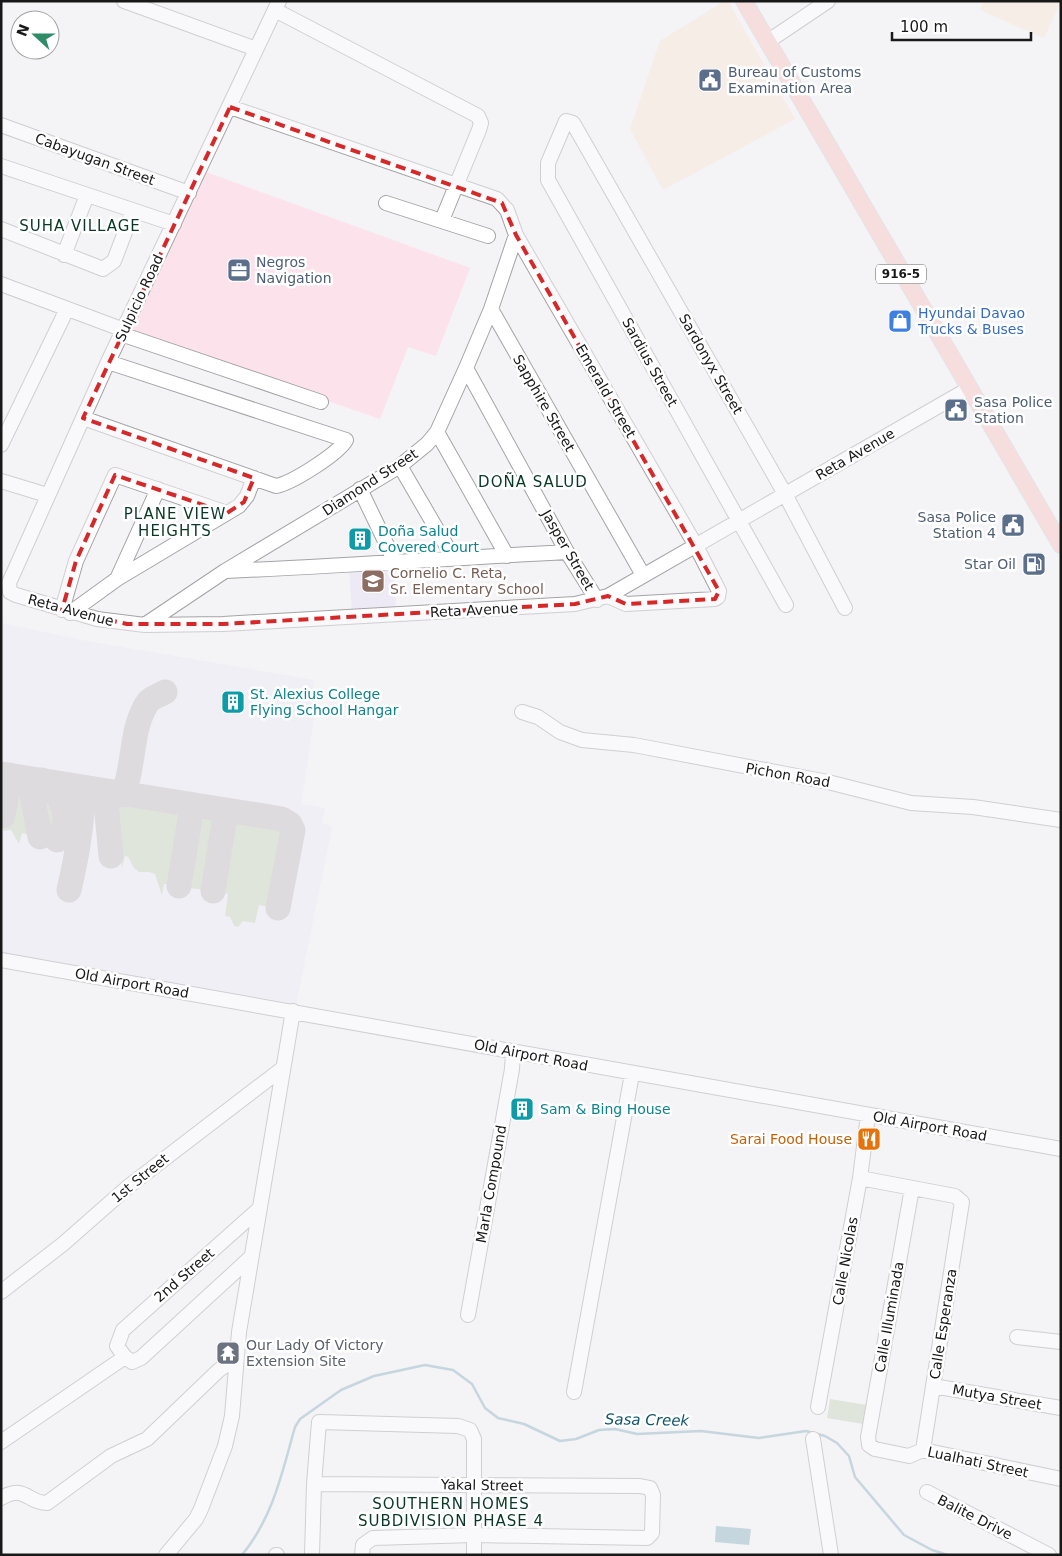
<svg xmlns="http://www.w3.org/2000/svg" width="1062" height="1556" viewBox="0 0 1062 1556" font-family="'DejaVu Sans',sans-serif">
	<rect width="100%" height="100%" fill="#f4f3f6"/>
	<path fill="#f9e6d6" d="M724 1H728L795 119 663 190 630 129 660 41Z
		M983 1H1061L1044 38 980 10Z"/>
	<path fill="#fbe2eb" d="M206 172 470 268 436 356 408 347 380 419 130 333Z"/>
	<path fill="#edeaf5" d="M394 566 396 609 352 611 349 569Z
		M1 623 81 640 314 680 313 692 318 693 301 804 325 808 322 823 332 827 296 1004 1 952Z"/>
	<path fill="#c8d6bc" d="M16 784 23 786 28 790 34 836 22 833 19 844 11 830 3 831 11 789Z
		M42 789 53 793 60 811 58 833 50 839 45 838 37 793Z
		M109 800 188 812 175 885 164 884 162 896 155 874 149 872H139L134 868 128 857 125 856 122 868 121 855 115 856Z
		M195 814 223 818 218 851H214L213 863 216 864 211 891 182 887Z
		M228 819 284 828 288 834 276 904 270 907 259 905 255 923 243 921 238 927 234 926 230 917 225 916 228 894 217 892 221 864 225 865 227 853 223 852Z
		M830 1399 867 1405 863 1424 827 1418Z"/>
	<path fill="#8fb3c3" d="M716 1526 751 1529 749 1545 715 1542Z"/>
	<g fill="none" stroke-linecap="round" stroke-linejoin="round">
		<path stroke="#8fb3c3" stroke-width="2.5" d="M242 1555C273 1517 282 1473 295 1427L300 1419 341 1390 374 1376 425 1365 453 1370 472 1384 485 1408 498 1418 524 1424 560 1441 576 1439 599 1430 615 1429 637 1434 701 1431 759 1438 806 1431 825 1436 837 1443 849 1456 855 1477 904 1535 932 1550 948 1555"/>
		<path stroke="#c0bec1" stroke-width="25" d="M1 774 282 819 290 824 293 830 278 908
			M29 779 40 837
			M42 780C62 796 74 817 57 840
			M105 792 111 856
			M123 795C135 766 130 728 148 702 151 698 160 695 165 692
			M3 816 10 775
			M179 886 192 806
			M69 890C77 856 83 823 83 788
			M213 891 226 810"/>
		<g stroke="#a4a3a6" stroke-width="16">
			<path id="minor" d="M124 1 256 49
				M279 1 108 362 9 583 10 592 16 595 97 619 145 625 223 624 575 604 608 596 970 388
				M275 10 478 116 481 123 479 130 442 220
				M767 42 828 1
				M230 107 497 199 507 210 516 235 696 546 719 591 718 597 715 599 626 604 608 596
				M1 125 189 193
				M1 166 174 224
				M386 203 488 236
				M1 229 103 269 114 261 133 211
				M64 255 87 195
				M1 284 124 330
				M491 309 643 575
				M121 334 321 402
				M466 368 567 552 597 600
				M83 418 276 486C292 483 338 454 346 440L108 362
				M437 432 507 556
				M1 445 67 309
				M400 466 453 557
				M1 481 47 495
				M360 489 396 564
				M226 571C340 566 453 558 567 552
				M117 579 158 489
				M786 605 548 180V163L566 121 573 123 785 494 845 608
				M62 610 76 561 115 475 227 513
				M70 613 117 579 239 506 247 496 254 478
				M146 624 225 571 400 466 427 444 437 432 466 368 491 309 516 235
				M522 712 538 717 560 732 582 740 634 745 828 782 911 803 973 807 1061 820
				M1 960 1061 1149
				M860 1178 955 1196 962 1202 923 1450
				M912 1188 868 1437 869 1445 875 1449 909 1456 923 1450 1061 1479
				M250 1258 141 1358 132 1362 125 1357 117 1346 123 1330 259 1209
				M1 1292 63 1244 129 1186 283 1068
				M468 1315 512 1069 513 1052
				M1017 1337 1061 1342
				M933 1386 1061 1408
				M574 1392 632 1074
				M818 1407 860 1178 868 1115
				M813 1439 831 1555
				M1 1442 125 1357
				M314 1484 640 1486 650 1488 653 1495 652 1533 647 1538 474 1535 373 1538 363 1545 362 1555
				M927 1492 1049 1555
				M1 1498C27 1484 26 1503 47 1503L111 1456 147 1439 219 1370 235 1359
				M166 1555 196 1519 201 1509 225 1446 232 1416 239 1332 293 1011
				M276 1555H277
				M312 1555 314 1484 319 1422 458 1426 470 1430 474 1439V1555"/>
		</g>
		<g stroke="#d1d1d1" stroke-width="18">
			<path id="major" d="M744 1 1061 545"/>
		</g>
		<use href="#minor" stroke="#fff" stroke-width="14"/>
		<use href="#major" stroke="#fbc5c2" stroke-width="16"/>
	</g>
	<path d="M0 0H1062V1556H0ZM230 107 502 203 516 235 719 591 715 599 626 604 608 596 575 604 223 624H127L62 610 76 561 115 475 227 513 244 502 254 478 83 418Z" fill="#f4f3f6" fill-opacity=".55" fill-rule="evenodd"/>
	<path fill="none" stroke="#d62828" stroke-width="4" stroke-dasharray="10 6" stroke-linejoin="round" d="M230 107 502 203 516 235 719 591 715 599 626 604 608 596 575 604 223 624H127L62 610 76 561 115 475 227 513 244 502 254 478 83 418Z"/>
	<defs>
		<g id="civic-square" transform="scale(1.25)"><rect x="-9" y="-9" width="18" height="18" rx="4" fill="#5c6f8a" stroke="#fff"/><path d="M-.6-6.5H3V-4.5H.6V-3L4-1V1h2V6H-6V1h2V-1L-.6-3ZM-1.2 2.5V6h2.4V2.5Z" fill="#fff"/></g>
		<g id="office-square" transform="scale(1.25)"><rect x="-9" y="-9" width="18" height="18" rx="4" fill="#5c6f8a" stroke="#fff"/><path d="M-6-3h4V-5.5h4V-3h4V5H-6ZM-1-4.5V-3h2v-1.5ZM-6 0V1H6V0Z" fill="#fff"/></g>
		<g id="shop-square" transform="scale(1.25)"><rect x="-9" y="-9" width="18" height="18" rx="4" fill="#3f7fe0" stroke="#fff"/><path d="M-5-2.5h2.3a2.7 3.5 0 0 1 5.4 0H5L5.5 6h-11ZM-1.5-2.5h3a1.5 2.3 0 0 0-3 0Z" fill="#fff"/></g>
		<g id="building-square" transform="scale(1.25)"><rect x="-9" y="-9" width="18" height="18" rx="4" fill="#0f9aa8" stroke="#fff"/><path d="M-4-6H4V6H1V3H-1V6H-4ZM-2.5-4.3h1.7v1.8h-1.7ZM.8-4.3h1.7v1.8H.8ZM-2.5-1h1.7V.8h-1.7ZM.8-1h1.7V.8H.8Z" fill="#fff"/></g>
		<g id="fuel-square" transform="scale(1.25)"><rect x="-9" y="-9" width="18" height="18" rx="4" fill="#5c6f8a" stroke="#fff"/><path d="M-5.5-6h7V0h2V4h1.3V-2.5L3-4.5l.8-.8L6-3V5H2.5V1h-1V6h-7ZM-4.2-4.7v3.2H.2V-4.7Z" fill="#fff"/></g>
		<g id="school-square" transform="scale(1.25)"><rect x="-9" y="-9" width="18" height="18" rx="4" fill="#8d6e63" stroke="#fff"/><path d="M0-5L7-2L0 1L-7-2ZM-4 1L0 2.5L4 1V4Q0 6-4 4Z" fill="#fff"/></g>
		<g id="restaurant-square" transform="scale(1.25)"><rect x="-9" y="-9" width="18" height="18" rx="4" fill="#e8710a" stroke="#fff"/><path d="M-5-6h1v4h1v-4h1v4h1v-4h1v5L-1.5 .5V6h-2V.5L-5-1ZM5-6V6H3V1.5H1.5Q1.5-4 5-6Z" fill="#fff"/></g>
		<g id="temple-square" transform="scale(1.25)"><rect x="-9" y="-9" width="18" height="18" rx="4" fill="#6b7280" stroke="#fff"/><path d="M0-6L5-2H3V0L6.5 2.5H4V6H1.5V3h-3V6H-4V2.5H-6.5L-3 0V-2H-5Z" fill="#fff"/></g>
	</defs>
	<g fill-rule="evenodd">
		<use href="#civic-square" x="710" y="80"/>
		<use href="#office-square" x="239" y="270"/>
		<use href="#shop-square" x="900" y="321"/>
		<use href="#civic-square" x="956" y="410"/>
		<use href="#civic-square" x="1013" y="525"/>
		<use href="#building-square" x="360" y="539"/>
		<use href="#fuel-square" x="1034" y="564"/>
		<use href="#school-square" x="373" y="581"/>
		<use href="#building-square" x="233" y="702"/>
		<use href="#building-square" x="522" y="1109"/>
		<use href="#restaurant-square" x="869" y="1139"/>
		<use href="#temple-square" x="228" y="1353"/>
	</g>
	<g text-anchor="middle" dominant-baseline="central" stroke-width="5" stroke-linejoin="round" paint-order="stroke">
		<rect fill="#fff" stroke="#5d5d5e" stroke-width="1" x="876" y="264.5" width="50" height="19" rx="4"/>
		<g font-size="12" font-weight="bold" fill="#181819">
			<text x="901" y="274">916-5</text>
		</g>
		<g font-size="14" fill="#4e5e75" stroke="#fff" text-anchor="start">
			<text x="728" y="72">Bureau of Customs<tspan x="728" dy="16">Examination Area</tspan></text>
			<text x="256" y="262">Negros<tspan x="256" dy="16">Navigation</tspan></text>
			<text x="974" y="402">Sasa Police<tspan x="974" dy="16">Station</tspan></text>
			<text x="996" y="517" text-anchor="end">Sasa Police<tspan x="996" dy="16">Station 4</tspan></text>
			<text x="1016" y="564" text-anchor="end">Star Oil</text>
		</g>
		<g font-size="14" fill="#181819" stroke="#fff">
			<text transform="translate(95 159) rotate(20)">Cabayugan Street</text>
			<text transform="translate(139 298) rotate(-65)">Sulpicio Road</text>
			<text transform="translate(650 362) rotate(61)">Sardius Street</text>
			<text transform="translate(711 364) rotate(60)">Sardonyx Street</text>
			<text transform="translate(606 391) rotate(60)">Emerald Street</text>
			<text transform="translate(544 403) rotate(60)">Sapphire Street</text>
			<text transform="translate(855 454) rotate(-30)">Reta Avenue</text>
			<text transform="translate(370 482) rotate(-33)">Diamond Street</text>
			<text transform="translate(568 550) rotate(60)">Jasper Street</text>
			<text transform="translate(71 610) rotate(15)">Reta Avenue</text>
			<text transform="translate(474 610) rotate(-3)">Reta Avenue</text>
			<text transform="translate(788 775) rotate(10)">Pichon Road</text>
			<text transform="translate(132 983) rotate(10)">Old Airport Road</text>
			<text transform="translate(531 1055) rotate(11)">Old Airport Road</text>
			<text transform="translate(930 1126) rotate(10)">Old Airport Road</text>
			<text transform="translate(140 1178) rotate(-39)">1st Street</text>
			<text transform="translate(491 1184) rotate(-80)">Marla Compound</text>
			<text transform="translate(845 1261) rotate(-80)">Calle Nicolas</text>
			<text transform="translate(184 1275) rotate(-41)">2nd Street</text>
			<text transform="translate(889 1317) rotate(-80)">Calle Illuminada</text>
			<text transform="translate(943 1324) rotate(-81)">Calle Esperanza</text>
			<text transform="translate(997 1397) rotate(10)">Mutya Street</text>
			<text transform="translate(978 1462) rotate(12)">Lualhati Street</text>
			<text transform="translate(482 1485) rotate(1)">Yakal Street</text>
			<text transform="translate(975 1517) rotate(27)">Balite Drive</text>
		</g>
		<g font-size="14" fill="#366cbe" stroke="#fff" text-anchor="start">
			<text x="918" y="313">Hyundai Davao<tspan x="918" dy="16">Trucks &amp; Buses</tspan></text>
		</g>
		<g font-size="14" fill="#0d838f" stroke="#fff" text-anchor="start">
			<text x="378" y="531">Doña Salud<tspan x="378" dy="16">Covered Court</tspan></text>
			<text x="250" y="694">St. Alexius College<tspan x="250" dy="16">Flying School Hangar</tspan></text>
			<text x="540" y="1109">Sam &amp; Bing House</text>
		</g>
		<g font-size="14" fill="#785e54" stroke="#fff" text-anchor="start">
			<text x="390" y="573">Cornelio C. Reta,<tspan x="390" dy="16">Sr. Elementary School</tspan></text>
		</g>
		<g font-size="14" fill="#c56008" stroke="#fff" text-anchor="end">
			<text x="852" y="1139">Sarai Food House</text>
		</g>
		<g font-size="14" fill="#5b616d" stroke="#fff" text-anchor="start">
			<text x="246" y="1345">Our Lady Of Victory<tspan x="246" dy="16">Extension Site</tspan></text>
		</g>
		<g font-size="15" letter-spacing="1" fill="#093826" stroke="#fff">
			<text x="80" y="226">SUHA VILLAGE</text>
			<text x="533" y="482">DOÑA SALUD</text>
			<text x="175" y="514">PLANE VIEW<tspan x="175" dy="17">HEIGHTS</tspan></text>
			<text x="451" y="1504">SOUTHERN HOMES<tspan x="451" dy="17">SUBDIVISION PHASE 4</tspan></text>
		</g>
		<g font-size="15" font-style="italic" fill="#0e546c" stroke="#fff">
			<text transform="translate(647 1420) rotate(1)">Sasa Creek</text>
		</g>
	</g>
	<rect width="1062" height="1556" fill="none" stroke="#181819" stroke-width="5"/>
	<g transform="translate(35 35) rotate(291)"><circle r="24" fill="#ffffff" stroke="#a3a3a3"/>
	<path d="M0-4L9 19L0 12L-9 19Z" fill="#2d8d66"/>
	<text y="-8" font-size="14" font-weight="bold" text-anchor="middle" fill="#181819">N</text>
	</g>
	<path d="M892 32v8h139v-8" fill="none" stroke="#181819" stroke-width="2.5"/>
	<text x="900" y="32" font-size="15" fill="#181819" stroke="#ffffff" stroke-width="4" paint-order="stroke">100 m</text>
</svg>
